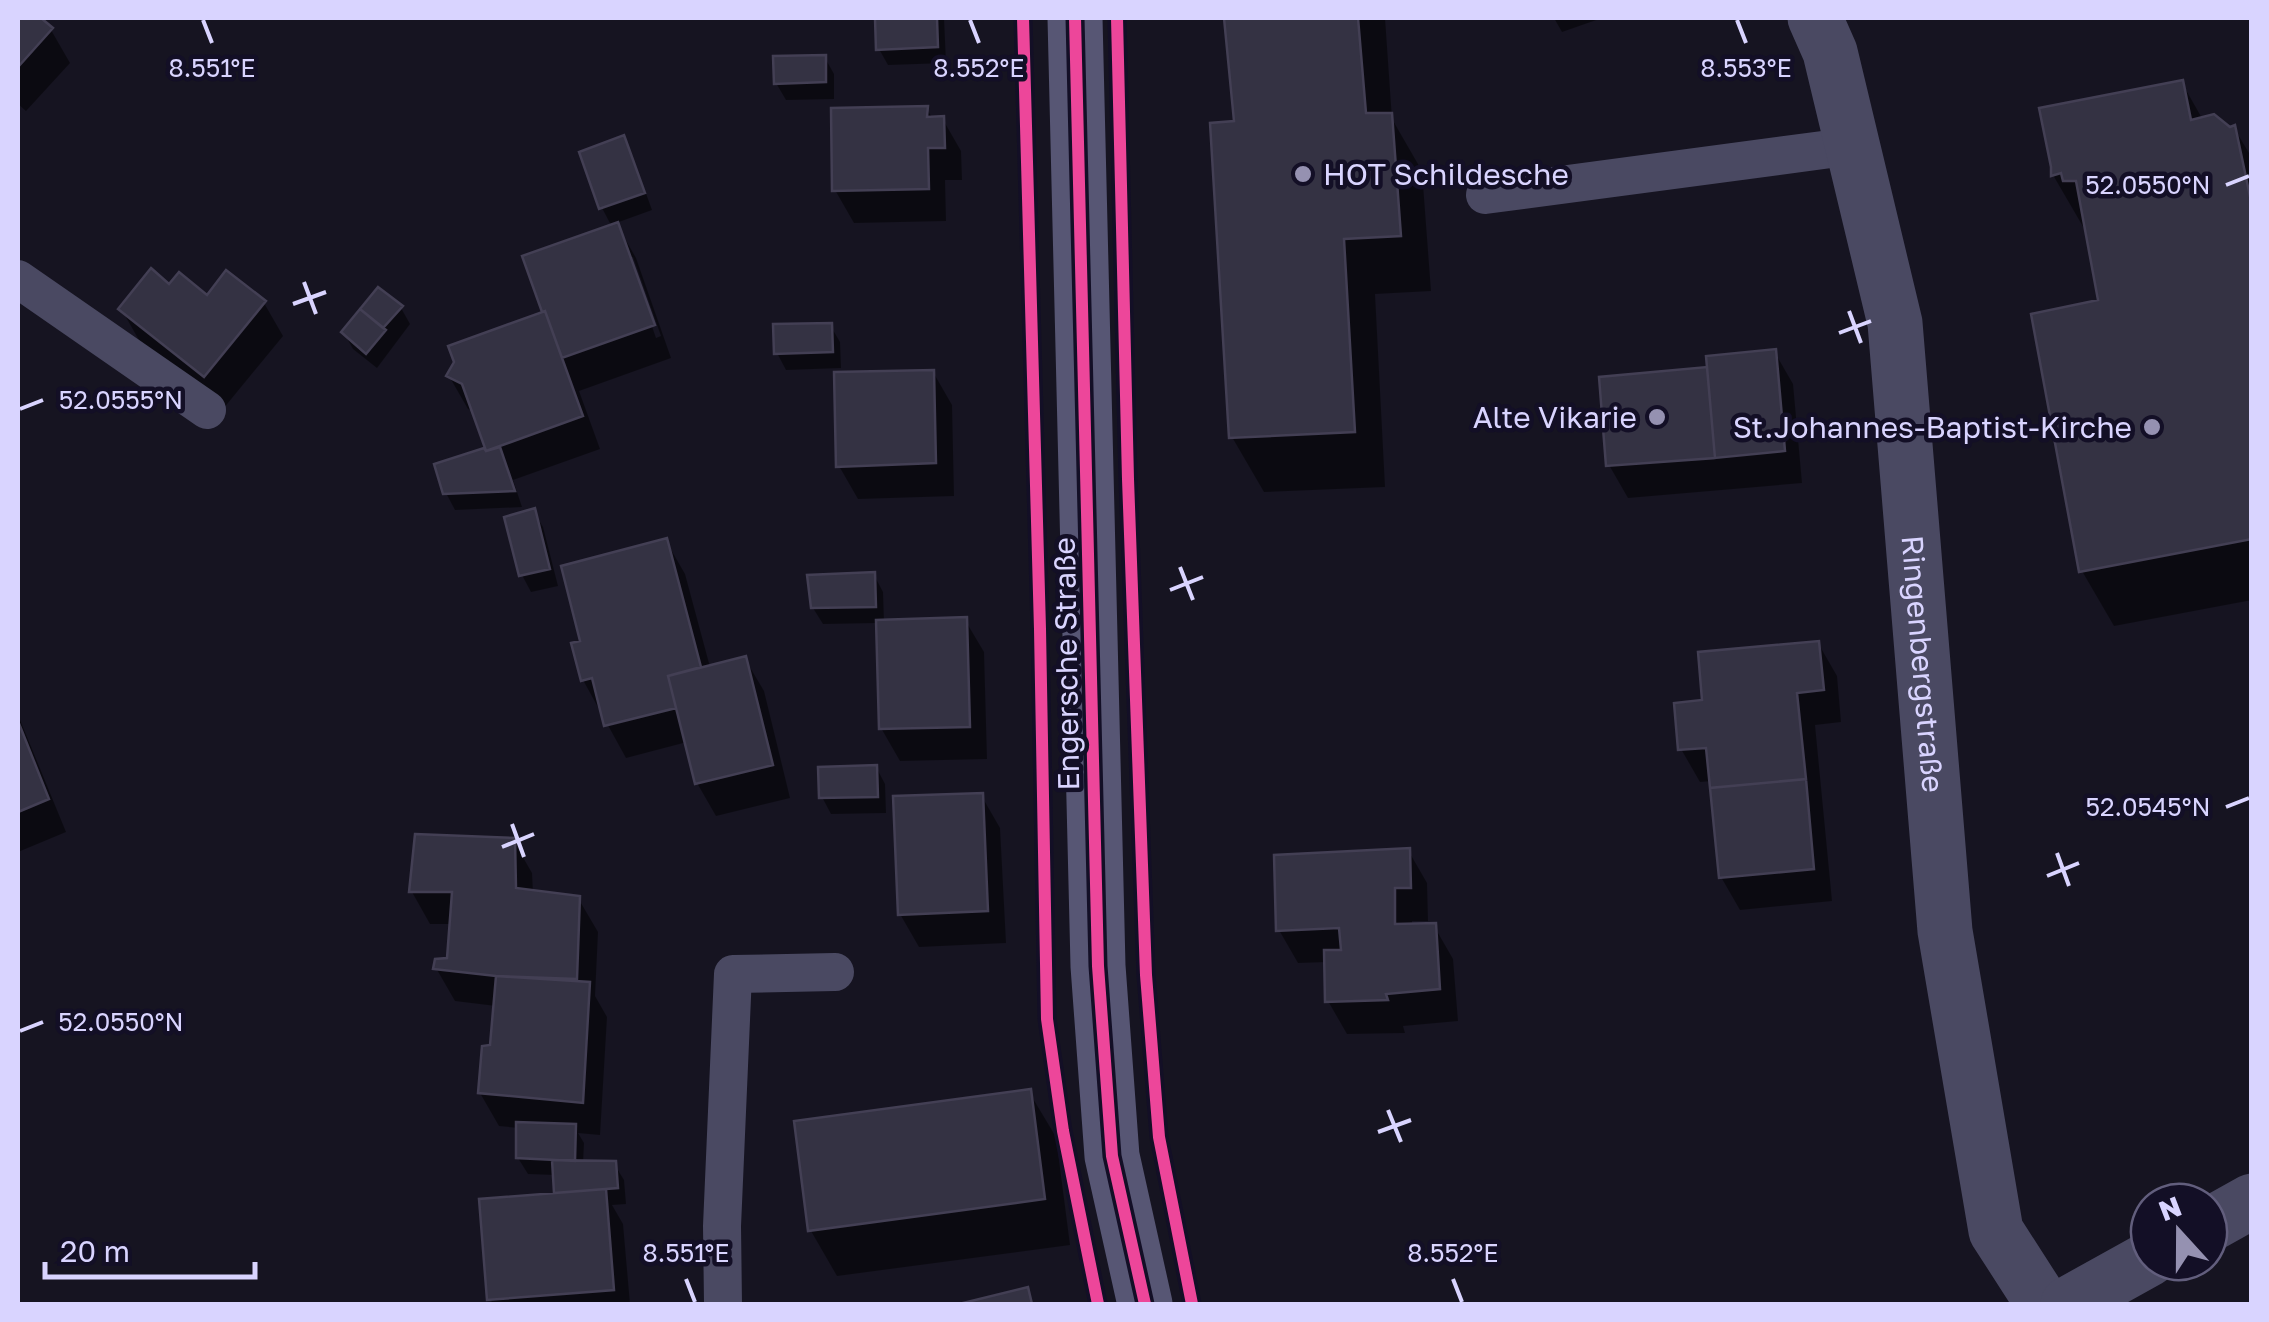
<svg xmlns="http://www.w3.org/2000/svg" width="2269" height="1322" viewBox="0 0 2269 1322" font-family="'Golos Text',sans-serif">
	<rect width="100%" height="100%" fill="#161421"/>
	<path fill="#0007" fill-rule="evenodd" d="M18 18H37L51 30 70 63 26 111 18 104Z
		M878 18H944L946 63 888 65 879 49Z
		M1227 18H1385L1392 119 1422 171 1431 291 1375 294 1385 487 1264 492 1232 437 1236 124Z
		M1554 18H1602L1562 32Z
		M825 58 834 74V99L786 100 776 83Z
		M2182 83 2203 120 2234 128 2252 158V600L2114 626 2082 571 2101 302 2087 230H2085L2053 175 2054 167Z
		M926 108 933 119 942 118 961 151 962 180H945L946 221 854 223 835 190Z
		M623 138 632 155 652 210 616 223 636 258 671 358 579 391 600 449 513 480 522 507 455 510 446 493 491 459 475 412 468 409 449 376 545 314 526 258 612 227 602 208 582 154ZM628 257H633L661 336 656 338Z
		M169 287 208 299 264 303 283 336 223 409 140 342 122 310Z
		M401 308 410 324 377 368 353 349 344 333Z
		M830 325 840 342 841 368 786 370 777 353Z
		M1774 351 1793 384 1802 483 1628 498 1609 465 1709 369Z
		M933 372 952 405 954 496 858 499 839 466Z
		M533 511 543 527 558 586 531 592 522 575Z
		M666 541 685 574 710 667 745 659 764 691 790 798 716 816 697 783 687 742 626 758 583 680V643Z
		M874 575 883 592 884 622 965 620 984 652 987 759 900 761 881 728 878 623 823 624 813 608Z
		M1818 643 1837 676 1841 722 1815 725 1832 901 1740 910 1721 877 1712 781 1700 782 1681 749 1705 703Z
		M18 715 66 832 18 852Z
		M876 767 885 784 886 813 831 814 822 797Z
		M981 795 1000 828 1006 943 919 947 900 914Z
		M513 840 532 873 533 893 578 898 598 932 595 996 607 1017 600 1135 578 1133 584 1143 583 1163 614 1164 624 1180 626 1204 612 1205 623 1224 630 1304H493L490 1299 557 1195 555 1175 528 1174 518 1158 519 1128 499 1126 480 1093 492 1048 496 1006 455 1001 436 968 450 961 452 924H430L412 892Z
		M1408 850 1427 883 1428 921H1412V926H1434L1453 959 1458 1021 1403 1026 1405 1033 1347 1034 1328 1001 1327 962 1298 963 1279 930Z
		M1029 1092 1056 1137 1070 1245 837 1276 811 1231 797 1124Z"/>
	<path fill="#343243" stroke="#433f54" stroke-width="2.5" d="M18 18H41L53 28 18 67Z
		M875 18H937L938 47 876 50Z
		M1224 18H1358L1366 113H1392L1401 236 1344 239 1355 432 1229 438 1210 123 1234 121Z
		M826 55V82L774 84 773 56Z
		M2183 80 2191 120 2214 114 2230 127 2235 125 2252 206V539L2079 572 2031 314 2098 300 2076 181H2063L2061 173 2051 176V167L2039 108Z
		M928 106 927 117 944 116 945 148H928L929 189 832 191 831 108Z
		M624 135 645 193 599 209 579 152Z
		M618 222 655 325 562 358 545 311 542 312 522 256Z
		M151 268 169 284 179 272 207 295 226 270 266 301 204 377 118 309Z
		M378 287 403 306 383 328 360 309Z
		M360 309 386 330 366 354 341 332Z
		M545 311 583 416 486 451 462 384 446 376 454 362 448 346Z
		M832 323 833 352 774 354 773 324Z
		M1776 349 1785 451 1715 458 1706 356Z
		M1707 367 1715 458 1606 466 1599 377Z
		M934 370 936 463 836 467 834 372Z
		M500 447 515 491 443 494 434 464 484 448 486 451Z
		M535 508 550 569 519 576 504 517Z
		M667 538 701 667 668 676 676 708 604 726 592 678 581 681 571 643 580 641 561 566Z
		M875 572 876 607 811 608 807 575Z
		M967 617 970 727 879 729 876 620Z
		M1819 641 1824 690 1797 693 1806 779 1710 788 1706 748 1678 750 1674 703 1702 700 1698 652Z
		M746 656 773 765 695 784 668 676Z
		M18 721 49 799 18 812Z
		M877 765 878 797 819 798 818 767Z
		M1806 779 1814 869 1719 878 1710 788Z
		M983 793 988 911 898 915 893 796Z
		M415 834 515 838 516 888 580 896 577 979 496 976 433 969 435 959 447 958 452 892H409Z
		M1410 848 1411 888H1395V924L1436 923 1440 989 1386 994 1388 1000 1325 1002 1324 950H1341L1339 928 1276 931 1274 855Z
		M496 976 590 982 583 1103 478 1093 482 1046 490 1045Z
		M1031 1089 1045 1199 808 1231 794 1121Z
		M516 1122 576 1124 575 1161 516 1158Z
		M552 1160 616 1161 618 1188 554 1193Z
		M606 1189 614 1290 487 1300 479 1199Z
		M1028 1287 1032 1304H959Z"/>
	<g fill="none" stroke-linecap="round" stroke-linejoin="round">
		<path stroke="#4a4962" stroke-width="38" d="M1485 195 1853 146
			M18 279 207 410
			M723 1304 722 1226 733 974 835 972"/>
		<g stroke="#4a4962" stroke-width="55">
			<path id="s1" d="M1815 18 1830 52 1895 323 1945 931 1996 1231 2043 1304"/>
			<path d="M2209 1225 2252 1201"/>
			<path d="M2068 1304 2149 1259"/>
		</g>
		<path stroke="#575674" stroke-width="55" d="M1075 18 1098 966 1112 1156 1145 1304"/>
		<g stroke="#130f26" stroke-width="19">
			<path id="cycleway" d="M1023 18 1040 629 1047 1019 1063 1131 1098 1304
				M1075 18 1098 966 1112 1156 1145 1304
				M1117 18 1128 479 1146 975 1159 1137 1192 1304"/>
		</g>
		<use href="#cycleway" stroke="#ed469a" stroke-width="12"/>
	</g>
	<path fill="none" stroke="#d9d4ff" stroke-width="4" d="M203 20 212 43M970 20 979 43M1737 20 1746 43M2226 185 2249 176M304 282 316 314M293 304 326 292M1849 311 1861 343M1839 333 1871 321M20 409 43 400M1180 567 1193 600M1170 590 1203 577M2226 807 2249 798M512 824 524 857M502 847 534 834M2057 853 2069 886M2047 876 2079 863M20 1031 43 1022M1388 1110 1401 1142M1378 1132 1411 1120M686 1279 695 1302M1453 1279 1462 1302"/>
	<g fill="#9591b1" stroke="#130f26" stroke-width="4">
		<circle cx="1303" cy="174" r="10"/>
		<circle cx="1657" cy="417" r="10"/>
		<circle cx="2152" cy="427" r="10"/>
	</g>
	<g text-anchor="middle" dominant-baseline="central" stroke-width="9" stroke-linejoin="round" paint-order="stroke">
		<g font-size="30" fill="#d9d4ff" stroke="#130f26" text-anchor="end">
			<text x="1323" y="174" text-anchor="start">HOT Schildesche</text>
			<text x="1637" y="417">Alte Vikarie</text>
			<text x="2132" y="427">St.Johannes-Baptist-Kirche</text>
		</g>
		<g font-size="30" fill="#d9d4ff" stroke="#130f26">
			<text transform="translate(1066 664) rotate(-91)">Engersche Straße</text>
			<text stroke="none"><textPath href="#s1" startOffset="658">Ringenbergstraße</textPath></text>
		</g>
	</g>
	<g font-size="25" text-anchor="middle" fill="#d9d4ff" stroke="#130f26" stroke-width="9" stroke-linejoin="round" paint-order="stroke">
		<text x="212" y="77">8.551°E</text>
		<text x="979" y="77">8.552°E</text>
		<text x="1746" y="77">8.553°E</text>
		<text x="2148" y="194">52.0550°N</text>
		<text x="121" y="409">52.0555°N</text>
		<text x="2148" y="816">52.0545°N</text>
		<text x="121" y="1031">52.0550°N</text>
		<text x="686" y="1262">8.551°E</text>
		<text x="1453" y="1262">8.552°E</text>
	</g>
	<rect width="2269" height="1322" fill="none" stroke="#d9d4ff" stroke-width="40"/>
	<g transform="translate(2179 1232) rotate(339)"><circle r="48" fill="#130f26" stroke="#625e7d" stroke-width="2.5"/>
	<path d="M0-8L18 38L0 25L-18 38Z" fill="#9591b1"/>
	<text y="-15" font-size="28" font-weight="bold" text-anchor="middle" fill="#d9d4ff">N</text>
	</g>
	<path d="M45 1262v15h210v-15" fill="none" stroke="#d9d4ff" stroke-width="5"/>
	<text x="60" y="1262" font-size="30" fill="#d9d4ff" stroke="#130f26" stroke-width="8" paint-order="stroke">20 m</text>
</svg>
